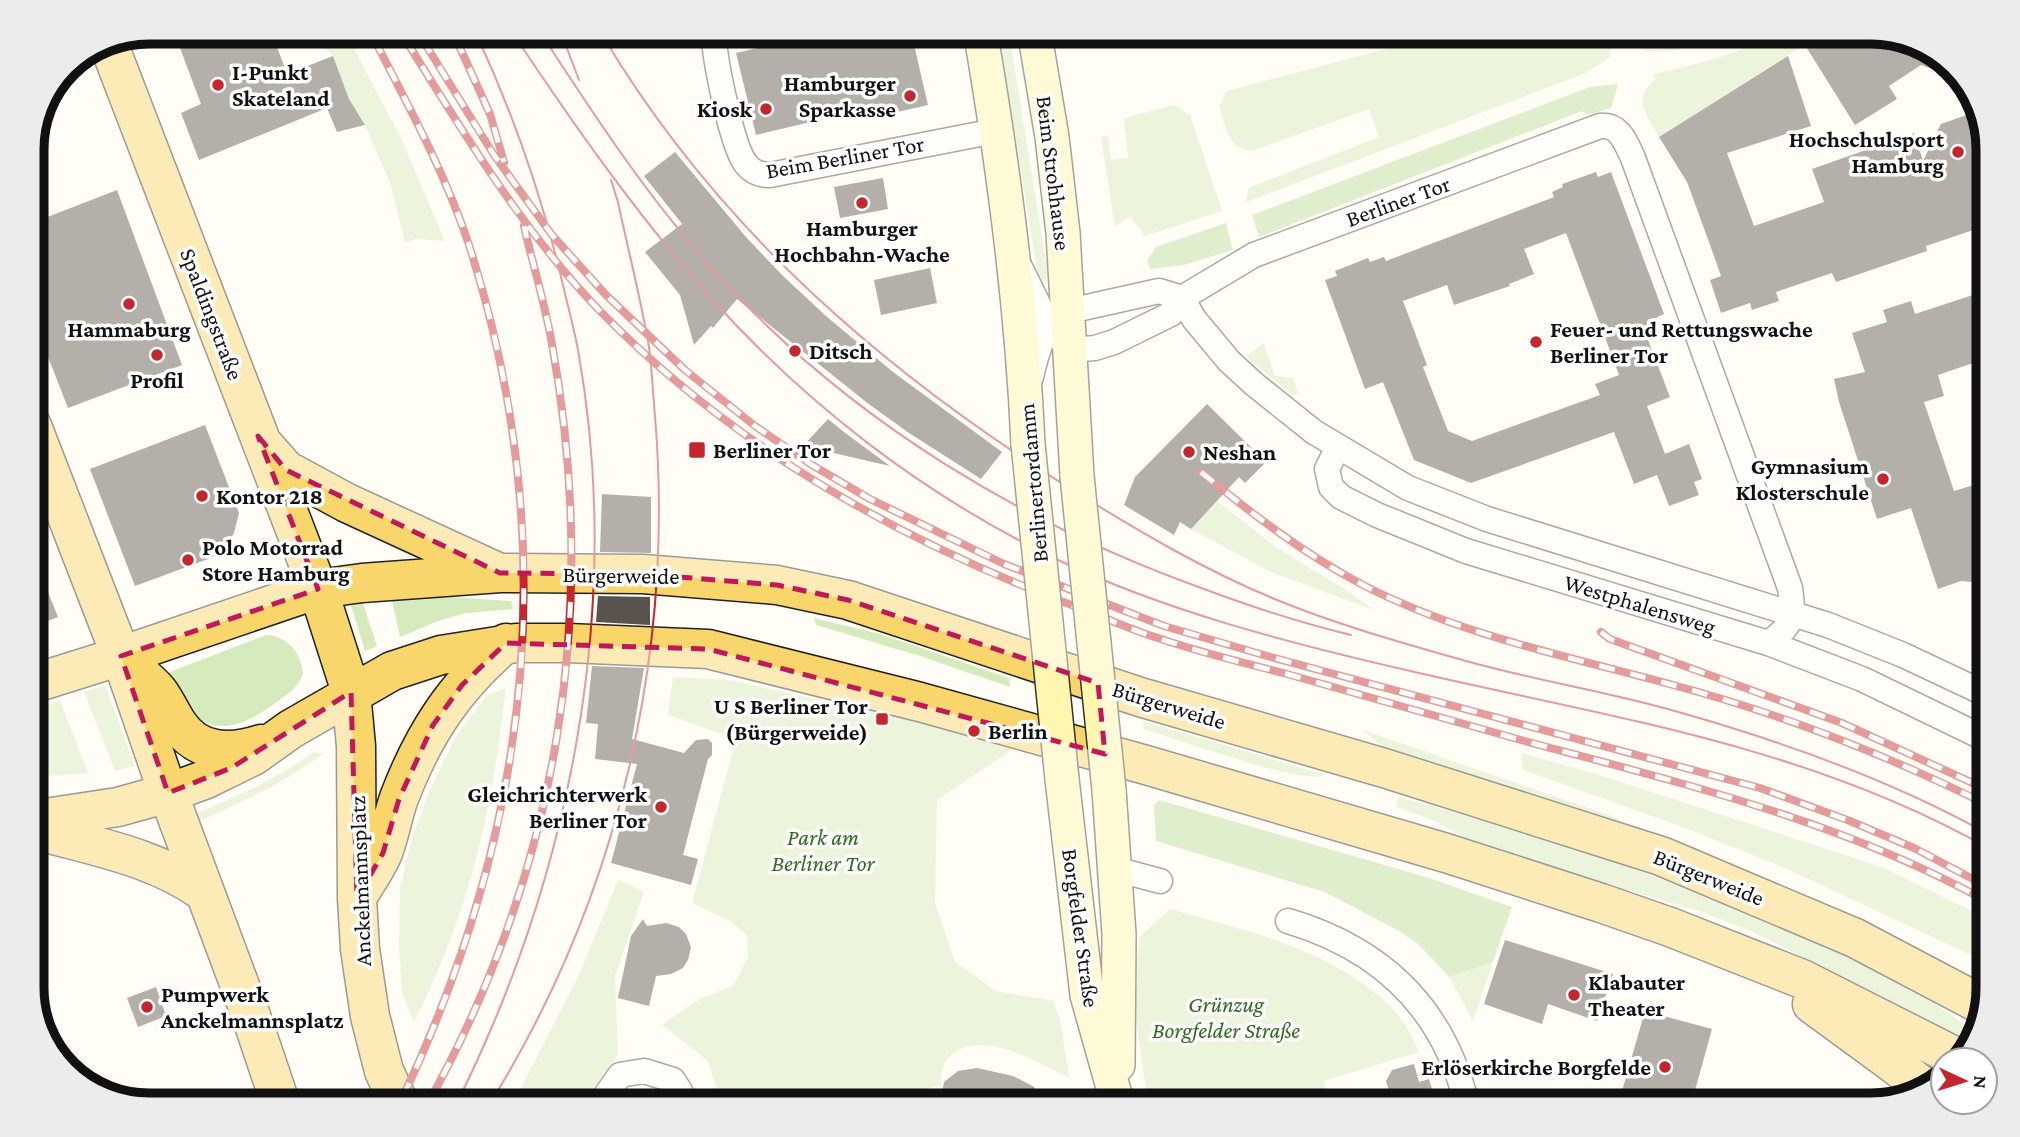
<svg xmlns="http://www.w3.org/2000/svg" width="2020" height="1137" viewBox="0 0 2020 1137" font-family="'Crimson Pro',serif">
	<rect width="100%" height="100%" fill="#fffdf5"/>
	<path fill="#d5ebbd" d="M1735 32C1701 45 1646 68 1616 33Z
		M1782 32H1797L1804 45 1659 137C1647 114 1631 101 1655 79L1653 74C1698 65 1741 52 1782 32Z
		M1602 33 1611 46 1610 57 1586 73 1246 202 1248 190 1253 186 1379 137 1369 109 1252 151C1227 150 1226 125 1219 106L1227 91 1442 34Z
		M999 36H1009L1011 46 1048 274 1046 279 1042 280 1038 276Z
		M316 39H349L402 140 445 241 416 239 405 243 390 183 365 125 349 99 333 56Z
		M1174 105 1190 115 1222 211 1145 236 1130 216 1115 227 1101 137 1108 136 1111 160 1128 158 1124 118Z
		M1264 343 1275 376 1293 378 1298 393 1293 395 1246 357Z
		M1217 501 1276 547 1346 590 1374 610 1273 573 1191 529Z
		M391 596 452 597 511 601 513 609 466 613 438 621 400 637Z
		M362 600 377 646 365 651 350 602Z
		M814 618 880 634 1009 678 1010 687 920 656 816 625Z
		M266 635C288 637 300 651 303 673 299 687 289 693 278 701 255 718 226 737 198 718 186 710 178 689 170 677V672Z
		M673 677 729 680 1021 744 937 800 935 903 955 962 996 991 1053 1001 1060 1019 1069 1077C1036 1063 989 1031 955 1052 943 1060 940 1072 941 1085L865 1105H722L708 1061 662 1025 699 999 733 986 748 958 747 935 730 921 692 903 736 739 668 715Z
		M105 685 135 766 115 771 84 692Z
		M506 688C492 810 470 912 414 1022L402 994 399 946 400 888 412 838 429 792 455 738 486 696Z
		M60 700 88 773 32 777V710Z
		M1143 721 1323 774V776C1297 783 1177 739 1144 729Z
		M1363 730 1620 819 1619 822 1390 753Z
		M314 752 323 754C284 783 243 802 199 821L196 813C238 797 277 778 314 752Z
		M1521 753 1593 773 1882 867 1988 919V963L1785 868 1688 829 1523 770Z
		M1399 797C1535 834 1668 876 1796 933 1858 960 1924 990 1976 1034L1973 1045 1755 933 1702 912 1484 849 1433 820 1396 807Z
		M618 880 644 892 615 976 618 1055 580 1105H512L577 979Z
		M1170 909C1239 929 1312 944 1370 989 1383 999 1395 1009 1404 1023 1410 1032 1414 1042 1419 1052L1324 1081 1327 1105H1148L1133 996 1140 936Z
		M1493 962 1473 1021 1449 977Z"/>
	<path fill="#b9dc9c" d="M1618 84 1611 108 1587 115 1582 111 1259 237 1252 215 1590 87Z
		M1226 223 1233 250 1184 265 1150 269 1147 261 1156 247Z
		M1159 800 1426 877 1512 907 1493 962 1449 977 1418 944 1399 931 1325 892 1156 841 1154 805Z"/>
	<path fill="#5a524d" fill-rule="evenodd" d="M1820 32H1871L1930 47 1967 82 1921 65 1889 86 1897 99 1855 125 1803 42Z
		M912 36 928 105 884 115 882 105 756 135 736 53 805 37Z
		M274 39 287 74 333 56 349 99 365 125 337 132 327 108 199 160 181 113 201 104 177 40Z
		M1788 56 1811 126 1727 153 1754 226 1824 202 1812 169 1914 133 1923 161 1941 124 1978 111 1988 141V225L1926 246 1927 251 1836 282 1832 273 1776 292 1779 301 1752 310 1750 303 1721 313 1710 280 1721 276 1709 242 1687 182 1659 137Z
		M675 152 746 237 782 275 826 316 893 372 1002 452 981 479 909 433 870 405 737 299 713 328 711 326 694 345 680 295 645 252 682 224 644 176Z
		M1596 172 1598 177 1611 172 1664 314 1657 317 1656 333 1648 340 1670 397 1647 406 1665 454 1689 444 1702 479 1694 482 1699 495 1669 506 1657 475 1634 484 1614 432 1471 483 1414 460 1383 382 1365 389 1325 280 1337 276 1335 271 1368 258 1370 262 1384 257 1386 261 1554 197 1552 192 1563 187 1562 184ZM1566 233 1619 375 1595 384 1600 395 1472 441 1448 431 1423 367 1427 365 1403 301 1447 285 1454 305 1510 286 1509 284 1534 274 1524 249Z
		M883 178 888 209 840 218 834 187Z
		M117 190 182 365 68 408 32 316V223Z
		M930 268 937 303 881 315 874 280Z
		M1988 290V358L1938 375 1944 396 1924 402 1954 491 1974 485 1988 532V572L1979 575 1972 582 1961 581 1938 589 1911 508 1877 519 1839 402 1834 379 1865 372 1852 333 1887 322 1883 310 1911 301 1915 314Z
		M1207 404 1266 462 1245 483 1239 477 1191 529 1180 522 1174 535 1124 505 1135 477Z
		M828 419 844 432 890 466 803 446Z
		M205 425 239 513 234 533 223 551 211 558 135 586 90 469Z
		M602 494 651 497V553L600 552Z
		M32 552 58 617 32 627Z
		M598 596 650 597V625L596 622Z
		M592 666 644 668 632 739 684 753 696 740 708 739 712 743V755L708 759 683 855 698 859 691 885 611 863 637 764 595 759 598 724 586 723Z
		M643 919 647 926 666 923 679 927 686 934 691 947 688 960 683 968 671 974 656 976 649 1006 618 998 631 936Z
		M1505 940 1613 974 1597 1021 1548 1004 1542 1024 1484 1004Z
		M156 987 166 1016 138 1027 127 998Z
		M1645 1011 1712 1029 1691 1105H1618Z
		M1414 1064 1419 1082 1429 1079 1437 1105H1383L1390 1094 1386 1081 1392 1070Z
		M977 1068 1013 1076 1027 1083 1034 1087 1045 1105H940L944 1082 958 1071Z"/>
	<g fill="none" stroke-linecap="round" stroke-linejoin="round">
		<g stroke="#444" stroke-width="27">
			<path id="minor" d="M714 37C715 61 732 147 746 164 752 172 760 175 770 175L995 131
				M1019 265 1045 318 1059 338 1071 346 1083 349 1095 348 1114 342 1171 314 1182 298 1254 255 1600 126C1620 124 1626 143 1633 158L1790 588C1794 617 1793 626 1768 643
				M1182 298 1194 319 1229 361 1254 384 1314 432 1408 488 1487 519 1828 625 1903 655 1988 695
				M1031 377C1038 347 1042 330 1069 311L1159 291 1182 298
				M1338 447 1327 469 1331 487 1341 497 1377 515 1466 551 1768 643 1862 679 1988 740
				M1115 869 1160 881
				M1288 921C1382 949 1444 1009 1467 1105
				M599 1105 620 1075 644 1071 673 1080 680 1091V1105"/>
		</g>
		<g stroke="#333" stroke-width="36">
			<path id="secondary" d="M981 36C1004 170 1022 308 1028 444
				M1035 36 1052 137 1063 233 1077 476
				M1062 779 1087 995 1118 1105
				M1109 790 1119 934 1118 1065"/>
		</g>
		<g stroke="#222" stroke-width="41">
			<path id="primary" d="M107 40 318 589 351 692 356 746 357 898 360 949 370 1016 384 1071 400 1105
				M32 426 121 656 168 793 249 1010 281 1105
				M264 445 286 470 347 503 495 571
				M130 665C139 673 150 682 158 691 166 701 171 714 178 724 198 754 230 754 261 744
				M32 684 121 656 318 589 362 583 500 573 643 574 777 585 848 600 1140 697 1384 768 1661 856 1855 938 1984 1006
				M32 820 118 807 168 793 204 780 253 756 291 729 392 671 441 655 516 643H568L708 649 920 702 1146 765 1446 853 1601 903 1670 927 1802 979 1960 1059
				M32 829C91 846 155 856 205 893
				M357 897C366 882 378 866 384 850 390 833 393 815 399 798 423 735 454 687 506 643
				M1812 1004 1894 1064 1927 1090"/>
		</g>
		<use href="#minor" stroke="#fff" stroke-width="24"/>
		<use href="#secondary" stroke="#fff6b0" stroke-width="33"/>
		<use href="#primary" stroke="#f9d66b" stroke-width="38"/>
		<path stroke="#c4262e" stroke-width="2" d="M516 38C574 125 635 212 704 290 801 401 923 495 1056 559 1165 611 1289 643 1406 670 1607 717 1806 745 1988 848
			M544 38C599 123 654 206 723 281 854 423 1023 524 1204 589 1252 607 1301 623 1351 635
			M563 38 579 80
			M604 38C719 230 885 373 1074 491 1140 532 1206 571 1277 600 1338 625 1403 643 1466 661 1537 681 1611 692 1682 713 1787 743 1893 781 1988 834
			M456 1105C571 874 624 606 578 350 574 328 568 307 563 285 543 200 515 118 478 38
			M489 1105C617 900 675 657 655 416 653 393 652 370 649 347 641 299 628 250 618 202L611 180"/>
		<g stroke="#c4262e" stroke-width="8">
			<path id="rail" d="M374 39C408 105 444 171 468 242 564 539 533 826 399 1105
				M405 39C464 133 523 232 601 312 737 450 902 542 1082 609 1108 619 1134 631 1161 639 1202 653 1245 663 1287 674 1365 696 1443 718 1521 740 1680 783 1843 821 1988 902
				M422 39 494 155 552 235 606 295 685 370 755 426 812 465 870 499 1004 564 1164 626 1267 656 1760 788 1850 821 1914 848 1988 887
				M456 39 490 114 504 162
				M1201 472C1252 514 1303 553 1361 584 1459 635 1567 656 1673 685 1782 714 1887 755 1988 805
				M1601 632 1610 639 1842 723 1988 790
				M427 1105C559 869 600 610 552 344 545 304 533 265 524 226"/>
		</g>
		<use href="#rail" stroke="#fff" stroke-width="5" stroke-dasharray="16" stroke-linecap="butt"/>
		<g stroke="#333" stroke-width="36" stroke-linecap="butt">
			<path id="secondary-bridge" d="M1028 444 1062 779
				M1077 476 1109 790"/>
		</g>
		<use href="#secondary-bridge" stroke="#fff6b0" stroke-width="33"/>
	</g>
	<path d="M0 0H2020V1137H0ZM258 436 286 470 500 573 643 574 777 585 848 600 1098 683 1105 754 708 649 506 643 462 685 433 725 399 799 383 853 357 898 351 692 231 768 168 793 121 656 318 589Z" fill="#fffdf5" fill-opacity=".55" fill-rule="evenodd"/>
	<path fill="none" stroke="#c2185b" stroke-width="5" stroke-dasharray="14 9" stroke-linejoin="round" d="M258 436 286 470 500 573 643 574 777 585 848 600 1098 683 1105 754 708 649 506 643 462 685 433 725 399 799 383 853 357 898 351 692 231 768 168 793 121 656 318 589Z"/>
	<g fill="#c4262e" stroke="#fff" stroke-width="2.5">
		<circle cx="218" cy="85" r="7"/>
		<circle cx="910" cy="96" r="7"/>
		<circle cx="766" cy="109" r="7"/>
		<circle cx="1958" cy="152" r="7"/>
		<circle cx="862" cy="203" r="7"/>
		<circle cx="129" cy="304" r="7"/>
		<circle cx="1536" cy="342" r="7"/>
		<circle cx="795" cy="351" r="7"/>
		<circle cx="157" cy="355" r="7"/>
		<rect x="688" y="441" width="18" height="18" rx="3.5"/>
		<circle cx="1189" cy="452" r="7"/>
		<circle cx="1883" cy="479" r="7"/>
		<circle cx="202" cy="496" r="7"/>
		<circle cx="188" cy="560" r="7"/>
		<rect x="875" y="712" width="14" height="14" rx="3.5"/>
		<circle cx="974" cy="731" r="7"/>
		<circle cx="661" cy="807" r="7"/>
		<circle cx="1574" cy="995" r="7"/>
		<circle cx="147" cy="1007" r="7"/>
		<circle cx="1665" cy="1067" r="7"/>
	</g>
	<g text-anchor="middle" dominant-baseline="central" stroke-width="7" stroke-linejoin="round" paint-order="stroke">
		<g font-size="23" font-weight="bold" fill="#111" stroke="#fff" text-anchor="start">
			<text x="232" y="72">I-Punkt<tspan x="232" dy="26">Skateland</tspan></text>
			<text x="896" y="83" text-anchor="end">Hamburger<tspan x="896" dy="26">Sparkasse</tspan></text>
			<text x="752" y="109" text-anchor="end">Kiosk</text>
			<text x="1944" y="139" text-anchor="end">Hochschulsport<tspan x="1944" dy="26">Hamburg</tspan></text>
			<text x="862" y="228" text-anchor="middle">Hamburger<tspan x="862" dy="26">Hochbahn-Wache</tspan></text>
			<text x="129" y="329" text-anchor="middle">Hammaburg</text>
			<text x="1550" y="329">Feuer- und Rettungswache<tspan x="1550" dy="26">Berliner Tor</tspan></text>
			<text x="809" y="351">Ditsch</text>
			<text x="157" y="380" text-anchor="middle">Profil</text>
			<text x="713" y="450">Berliner Tor</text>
			<text x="1203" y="452">Neshan</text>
			<text x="1869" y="466" text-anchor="end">Gymnasium<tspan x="1869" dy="26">Klosterschule</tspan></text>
			<text x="216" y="496">Kontor 218</text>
			<text x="202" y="547">Polo Motorrad<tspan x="202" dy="26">Store Hamburg</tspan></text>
			<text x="868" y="706" text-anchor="end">U S Berliner Tor<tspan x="868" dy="26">(Bürgerweide)</tspan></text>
			<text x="988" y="731">Berlin</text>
			<text x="647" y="794" text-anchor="end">Gleichrichterwerk<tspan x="647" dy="26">Berliner Tor</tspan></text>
			<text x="1588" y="982">Klabauter<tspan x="1588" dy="26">Theater</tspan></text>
			<text x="161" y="994">Pumpwerk<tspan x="161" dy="26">Anckelmannsplatz</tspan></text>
			<text x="1651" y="1067" text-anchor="end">Erlöserkirche Borgfelde</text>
		</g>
		<g font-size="23" fill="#111" stroke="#fff">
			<text transform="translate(845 157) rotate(-10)">Beim Berliner Tor</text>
			<text transform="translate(1054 173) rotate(83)">Beim Strohhause</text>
			<text transform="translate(1398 201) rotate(-20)">Berliner Tor</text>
			<text transform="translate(212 314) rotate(69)">Spaldingstraße</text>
			<text transform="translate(1033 483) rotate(-95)">Berlinertordamm</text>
			<text transform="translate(621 575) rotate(1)">Bürgerweide</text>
			<text transform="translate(1640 604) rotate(17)">Westphalensweg</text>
			<text transform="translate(1169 705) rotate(17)">Bürgerweide</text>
			<text transform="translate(1709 877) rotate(22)">Bürgerweide</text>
			<text transform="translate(360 881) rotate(-92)">Anckelmannsplatz</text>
			<text transform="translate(1081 928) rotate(82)">Borgfelder Straße</text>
		</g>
		<g font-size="23" font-style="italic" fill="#2f6b1f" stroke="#fff">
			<text x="823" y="837">Park am<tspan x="823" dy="26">Berliner Tor</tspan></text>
			<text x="1226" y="1004">Grünzug<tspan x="1226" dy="26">Borgfelder Straße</tspan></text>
		</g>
	</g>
	<path d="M0 0H2020V1137H0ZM149 44H1871A105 105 0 0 1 1976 149V988A105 105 0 0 1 1871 1093H149A105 105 0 0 1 44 988V149A105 105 0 0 1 149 44Z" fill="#ececec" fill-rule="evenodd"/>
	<path fill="none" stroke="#111" stroke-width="9" d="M149 44H1871A105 105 0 0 1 1976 149V988A105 105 0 0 1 1871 1093H149A105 105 0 0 1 44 988V149A105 105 0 0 1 149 44Z"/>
	<g transform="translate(1964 1081) rotate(94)"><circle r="33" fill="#ffffff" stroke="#a0a0a0" stroke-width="2"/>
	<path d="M0-5L12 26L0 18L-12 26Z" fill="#c4262e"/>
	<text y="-10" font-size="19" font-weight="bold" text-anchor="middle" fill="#111111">N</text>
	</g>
</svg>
